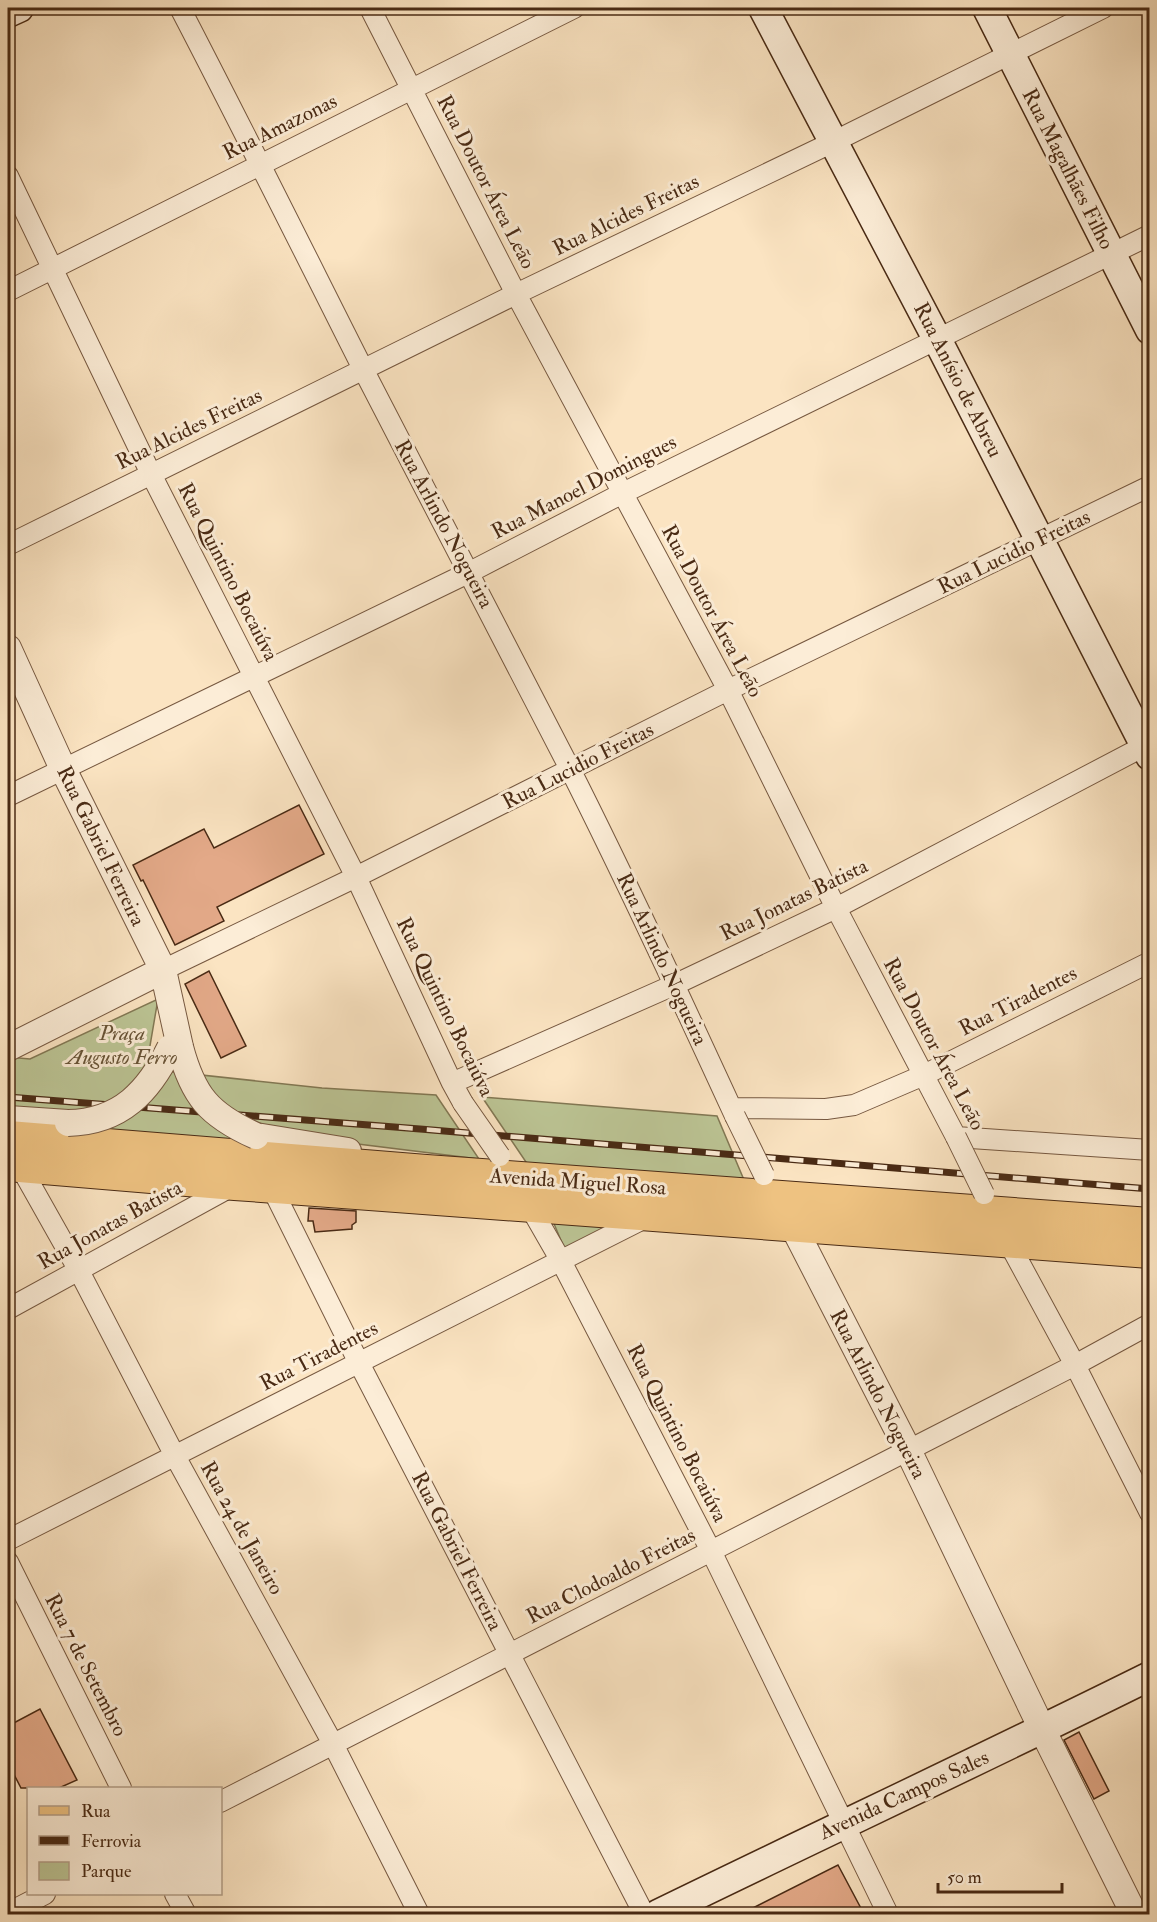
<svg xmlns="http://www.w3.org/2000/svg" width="1157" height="1922" viewBox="0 0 1157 1922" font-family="'IM FELL Double Pica',serif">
	<rect width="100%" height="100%" fill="#fbe4c2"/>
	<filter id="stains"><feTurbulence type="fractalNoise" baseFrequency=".00333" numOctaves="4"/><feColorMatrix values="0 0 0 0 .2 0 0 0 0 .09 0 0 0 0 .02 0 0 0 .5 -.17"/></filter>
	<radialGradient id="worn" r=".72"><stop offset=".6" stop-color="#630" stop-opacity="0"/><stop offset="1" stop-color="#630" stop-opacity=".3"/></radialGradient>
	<path fill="#bcc595" stroke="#827854" stroke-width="1.5" d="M158 999 146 1069 322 1088 436 1095 479 1159 277 1134 252 1128 233 1140 88 1132 8 1111V1057L30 1059Z
		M482 1097 717 1116 744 1180 528 1165Z
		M552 1219 606 1227 565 1250Z"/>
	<path fill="#e3a988" stroke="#492a14" stroke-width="1.5" d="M299 805 324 854 217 907 224 921 175 945 143 880 141 881 133 865 204 829 214 848Z
		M209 971 246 1046 221 1058 185 984Z
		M309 1208 356 1211V1222L352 1225V1229L315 1232 313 1221H308Z
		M40 1709 77 1780 59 1788H21L8 1763V1726Z
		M1079 1732 1109 1791 1094 1799 1064 1740Z
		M838 1865 864 1914H741Z"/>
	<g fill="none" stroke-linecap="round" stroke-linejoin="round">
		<g stroke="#765840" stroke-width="22">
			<path id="minor" d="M180 8C242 127 302 248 363 369 431 502 501 634 569 767 627 882 681 999 735 1116
				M370 8 516 294 728 690 836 908 956 1137 1150 1150
				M8 176 151 474 356 877 452 1083 463 1103
				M8 291 574 8
				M8 545 516 294 833 142 1103 8
				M8 796 470 572 621 494 1150 235
				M163 970 356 877 728 690 1150 486
				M452 1083 676 984 836 908 1150 743
				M732 1108 826 1109 854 1105 924 1075 1150 962
				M20 1166 78 1269 175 1456 333 1744 419 1914
				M271 1186 359 1363 644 1914
				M526 1200 561 1261 711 1551 888 1914
				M1005 1236 1075 1365 1150 1513
				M8 1309 234 1185
				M8 1540 647 1217
				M8 1562 121 1788
				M220 1802 1075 1365 1150 1324
				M175 1894 186 1914
				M8 1913 45 1894"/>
		</g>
		<g stroke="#765840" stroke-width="28">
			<path id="tertiary" d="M8 648 63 769 163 970 180 1047
				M8 1048 163 970
				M8 1119 68 1123
				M256 1136 348 1151
				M792 1224 908 1450 1042 1729 1134 1914"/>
		</g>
		<g stroke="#492a14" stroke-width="31">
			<path id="secondary" d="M763 8 937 339 1150 756
				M987 8 1150 330
				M8 13 19 8
				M658 1914C822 1834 987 1757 1150 1676"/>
		</g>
		<g stroke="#492a14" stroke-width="34">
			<path id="primary" d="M8 1137 426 1171 1150 1224
				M8 1165 235 1184 1150 1252"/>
		</g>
		<use href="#minor" stroke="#fcedd7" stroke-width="20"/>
		<use href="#tertiary" stroke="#fcedd7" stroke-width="26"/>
		<use href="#secondary" stroke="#fcedd7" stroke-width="28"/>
		<use href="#primary" stroke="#eec281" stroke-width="32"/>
		<g stroke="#492a14" stroke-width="7">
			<path id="rail" d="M8 1097 420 1129 1150 1189"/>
		</g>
		<use href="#rail" stroke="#fcedd7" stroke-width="4.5" stroke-dasharray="14" stroke-linecap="butt"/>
		<g stroke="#765840" stroke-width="22" stroke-linecap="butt">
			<path id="minor-bridge" d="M463 1103 500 1156
				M735 1116 764 1175
				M956 1137 984 1194"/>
		</g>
		<g stroke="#765840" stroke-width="28" stroke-linecap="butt">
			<path id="tertiary-bridge" d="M180 1047C193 1096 209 1115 256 1136
				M68 1123C121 1122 149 1091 170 1048"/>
		</g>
		<use href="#minor-bridge" stroke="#fcedd7" stroke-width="20"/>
		<use href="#tertiary-bridge" stroke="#fcedd7" stroke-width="26"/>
	</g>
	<g text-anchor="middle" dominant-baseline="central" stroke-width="6" stroke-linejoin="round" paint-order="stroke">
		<g font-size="21" fill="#492a14" stroke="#fcedd7">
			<text transform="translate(280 127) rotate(-26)">Rua Amazonas</text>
			<text transform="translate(1068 169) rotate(63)">Rua Magalhães Filho</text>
			<text transform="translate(486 182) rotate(63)">Rua Doutor Área Leão</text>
			<text transform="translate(626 215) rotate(-26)">Rua Alcides Freitas</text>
			<text transform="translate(958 380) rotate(63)">Rua Anísio de Abreu</text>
			<text transform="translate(189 429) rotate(-26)">Rua Alcides Freitas</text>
			<text transform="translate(584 487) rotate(-27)">Rua Manoel Domingues</text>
			<text transform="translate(444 524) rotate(62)">Rua Arlindo Nogueira</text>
			<text transform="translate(1014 552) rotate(-26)">Rua Lucidio Freitas</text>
			<text transform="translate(228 572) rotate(63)">Rua Quintino Bocaiúva</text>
			<text transform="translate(712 611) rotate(62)">Rua Doutor Área Leão</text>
			<text transform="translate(578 766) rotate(-27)">Rua Lucidio Freitas</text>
			<text transform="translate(101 846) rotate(64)">Rua Gabriel Ferreira</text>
			<text transform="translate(794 900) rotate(-26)">Rua Jonatas Batista</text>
			<text transform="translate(662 959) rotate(65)">Rua Arlindo Nogueira</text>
			<text transform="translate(1018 1001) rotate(-27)">Rua Tiradentes</text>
			<text transform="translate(445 1007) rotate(64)">Rua Quintino Bocaiúva</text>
			<text transform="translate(934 1044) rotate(62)">Rua Doutor Área Leão</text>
			<text transform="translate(578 1182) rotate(4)">Avenida Miguel Rosa</text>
			<text transform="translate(110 1225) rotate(-29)">Rua Jonatas Batista</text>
			<text transform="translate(319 1356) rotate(-27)">Rua Tiradentes</text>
			<text transform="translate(878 1394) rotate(63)">Rua Arlindo Nogueira</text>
			<text transform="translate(677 1433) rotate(63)">Rua Quintino Bocaiúva</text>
			<text transform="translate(242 1528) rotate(61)">Rua 24 de Janeiro</text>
			<text transform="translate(457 1551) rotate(63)">Rua Gabriel Ferreira</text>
			<text transform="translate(611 1576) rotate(-27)">Rua Clodoaldo Freitas</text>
			<text transform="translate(86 1665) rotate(63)">Rua 7 de Setembro</text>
			<text transform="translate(904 1795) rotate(-25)">Avenida Campos Sales</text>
		</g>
		<g font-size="21" font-style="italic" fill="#665134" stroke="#fcedd7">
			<text x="122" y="1033">Praça<tspan x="122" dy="24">Augusto Ferro</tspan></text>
		</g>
	</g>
	<rect width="1157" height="1922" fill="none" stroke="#fbe4c2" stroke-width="30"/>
	<rect x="9" y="9" width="1139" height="1904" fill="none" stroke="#492a14" stroke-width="3"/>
	<rect x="15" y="15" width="1127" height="1892" fill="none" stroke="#492a14" stroke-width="1.5"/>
	<rect x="27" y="1787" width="195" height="108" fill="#fcedd7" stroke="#b49f89" stroke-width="1.5"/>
	<rect x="39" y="1806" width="30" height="9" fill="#eec281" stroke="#b49f89" stroke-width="1.5"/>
	<text x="81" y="1817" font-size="18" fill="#492a14">Rua</text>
	<rect x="39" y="1836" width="30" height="9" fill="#492a14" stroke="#b49f89" stroke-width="1.5"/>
	<text x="81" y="1847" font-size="18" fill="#492a14">Ferrovia</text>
	<rect x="39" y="1862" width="30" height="18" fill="#bcc595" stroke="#b49f89" stroke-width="1.5"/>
	<text x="81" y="1877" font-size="18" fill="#492a14">Parque</text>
	<path d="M938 1883v9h124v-9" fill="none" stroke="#492a14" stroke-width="3"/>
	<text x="947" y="1883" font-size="18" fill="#492a14" stroke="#fcedd7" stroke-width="4.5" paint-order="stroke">50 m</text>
	<rect width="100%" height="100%" filter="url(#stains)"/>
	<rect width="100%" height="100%" fill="url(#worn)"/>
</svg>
